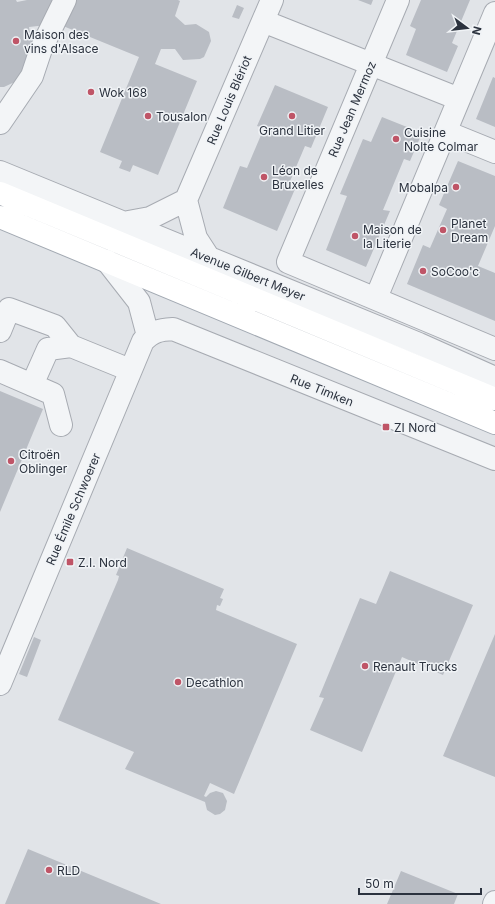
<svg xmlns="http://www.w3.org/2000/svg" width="495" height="904" viewBox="0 0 495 904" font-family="Inter,sans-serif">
	<rect width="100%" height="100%" fill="#e1e4e8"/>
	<path fill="#b9bdc4" d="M0 0H16L17 2 27 0H58L47 25 29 27 34 56 21 79 4 87H0Z
		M74 0H178L180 1 175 16 185 25 196 24 209 32 211 41 204 57 200 59 183 60 175 49H161L155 64 197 81 158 175 133 165 130 172 119 168 122 161 100 152 139 57 63 26Z
		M358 0H373L371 5Z
		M421 0H470L452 43 458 46 447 72 406 55 416 29 410 26Z
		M237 5 244 8 239 19 232 17Z
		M493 77 495 78V127L476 119Z
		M275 85 328 107 311 148 305 146 288 186 295 189 277 231 223 208 240 166 247 168 261 135 264 128 257 126Z
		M382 117 422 133 410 161 404 159 383 210 390 211 366 267 326 250 347 196 340 194 363 139 371 142Z
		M458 161 495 176V226L478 266 495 273V321L407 284 423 245 430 248 447 209 439 205Z
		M0 391 43 409 0 512Z
		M127 548 224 589 220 598 223 599 220 606 217 605 216 610 297 644 234 794 210 783 204 796 206 797 210 793 216 791 223 793 227 801 225 810 220 814 215 815 207 810 205 802 125 769 134 752 58 720 118 580 119 576 116 575Z
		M390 571 473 605 443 675 402 657 362 752 310 730 324 698 319 697 360 598 376 604Z
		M495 634V777L443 756Z
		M34 637 41 640 27 677 19 674Z
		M28 849 161 904H5Z
		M401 871 458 894 454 904H387Z"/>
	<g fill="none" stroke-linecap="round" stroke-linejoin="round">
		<g stroke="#a7abb2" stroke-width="24">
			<path id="minor" d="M398 0 288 262 495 349
				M263 21 459 99
				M0 123 32 76 41 49 65 0
				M446 132 495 152
				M0 172 419 344 495 378
				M186 200 272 0
				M186 200 196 238 209 258
				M123 223 150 218 186 200
				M107 261 139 302 148 336
				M376 298 495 13
				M0 331 9 309 55 326 71 346 130 370
				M0 371 53 394 61 425
				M32 385 48 349 71 346
				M0 684 143 341C153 331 159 330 173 329L495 459
				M494 904 495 902"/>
		</g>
		<g stroke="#a2a9b2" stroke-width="24">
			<path id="major" d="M0 193 495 399
				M0 217 495 423"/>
		</g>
		<use href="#minor" stroke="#f3f5f7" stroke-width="22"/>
		<use href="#major" stroke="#fff" stroke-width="22"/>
	</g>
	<g fill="#bf5567" stroke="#f0f3f6" stroke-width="1.5">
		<circle cx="16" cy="41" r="4"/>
		<circle cx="91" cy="92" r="4"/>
		<circle cx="148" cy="116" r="4"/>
		<circle cx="292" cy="116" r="4"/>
		<circle cx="396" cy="139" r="4"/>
		<circle cx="264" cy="177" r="4"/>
		<circle cx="456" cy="187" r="4"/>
		<circle cx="443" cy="230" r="4"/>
		<circle cx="355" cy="236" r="4"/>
		<circle cx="423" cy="271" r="4"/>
		<rect x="382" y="423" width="8" height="8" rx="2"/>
		<circle cx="11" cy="461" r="4"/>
		<rect x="66" y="558" width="8" height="8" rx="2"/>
		<circle cx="365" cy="666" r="4"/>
		<circle cx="178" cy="682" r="4"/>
		<circle cx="49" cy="870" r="4"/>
	</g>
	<g text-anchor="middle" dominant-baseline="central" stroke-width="3" stroke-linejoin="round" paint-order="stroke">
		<g font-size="12" fill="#2b323e" stroke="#f0f3f6" text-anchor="start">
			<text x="24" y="34">Maison des<tspan x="24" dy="14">vins d'Alsace</tspan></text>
			<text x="99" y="92">Wok 168</text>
			<text x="156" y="116">Tousalon</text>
			<text x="292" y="130" text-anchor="middle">Grand Litier</text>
			<text x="404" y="132">Cuisine<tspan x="404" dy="14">Nolte Colmar</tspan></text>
			<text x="272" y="170">Léon de<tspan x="272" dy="14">Bruxelles</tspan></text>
			<text x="448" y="187" text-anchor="end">Mobalpa</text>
			<text x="451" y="223">Planet<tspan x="451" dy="14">Dream</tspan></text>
			<text x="363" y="229">Maison de<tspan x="363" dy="14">la Literie</tspan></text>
			<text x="431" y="271">SoCoo'c</text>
			<text x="394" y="427">ZI Nord</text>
			<text x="19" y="454">Citroën<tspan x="19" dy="14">Oblinger</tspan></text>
			<text x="78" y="562">Z.I. Nord</text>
			<text x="373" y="666">Renault Trucks</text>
			<text x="186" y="682">Decathlon</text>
			<text x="57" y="870">RLD</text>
		</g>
		<g font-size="12" fill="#2b323e" stroke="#f0f3f6">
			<text transform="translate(229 100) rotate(-67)">Rue Louis Blériot</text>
			<text transform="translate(352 109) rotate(-67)">Rue Jean Mermoz</text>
			<text transform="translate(248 274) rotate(22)">Avenue Gilbert Meyer</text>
			<text transform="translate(322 390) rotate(22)">Rue Timken</text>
			<text transform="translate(73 509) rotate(-67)">Rue Émile Schwoerer</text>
		</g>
	</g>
	<g transform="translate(467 28) rotate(105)" stroke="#f0f3f6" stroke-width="3" paint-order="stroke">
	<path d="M0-3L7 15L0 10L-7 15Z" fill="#2b323e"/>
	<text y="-6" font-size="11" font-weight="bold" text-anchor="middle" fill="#2b323e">N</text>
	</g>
	<path d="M359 888v6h122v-6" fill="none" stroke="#2b323e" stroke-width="2"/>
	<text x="365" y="888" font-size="12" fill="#2b323e" stroke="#f0f3f6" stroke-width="3" paint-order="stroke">50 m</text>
</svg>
